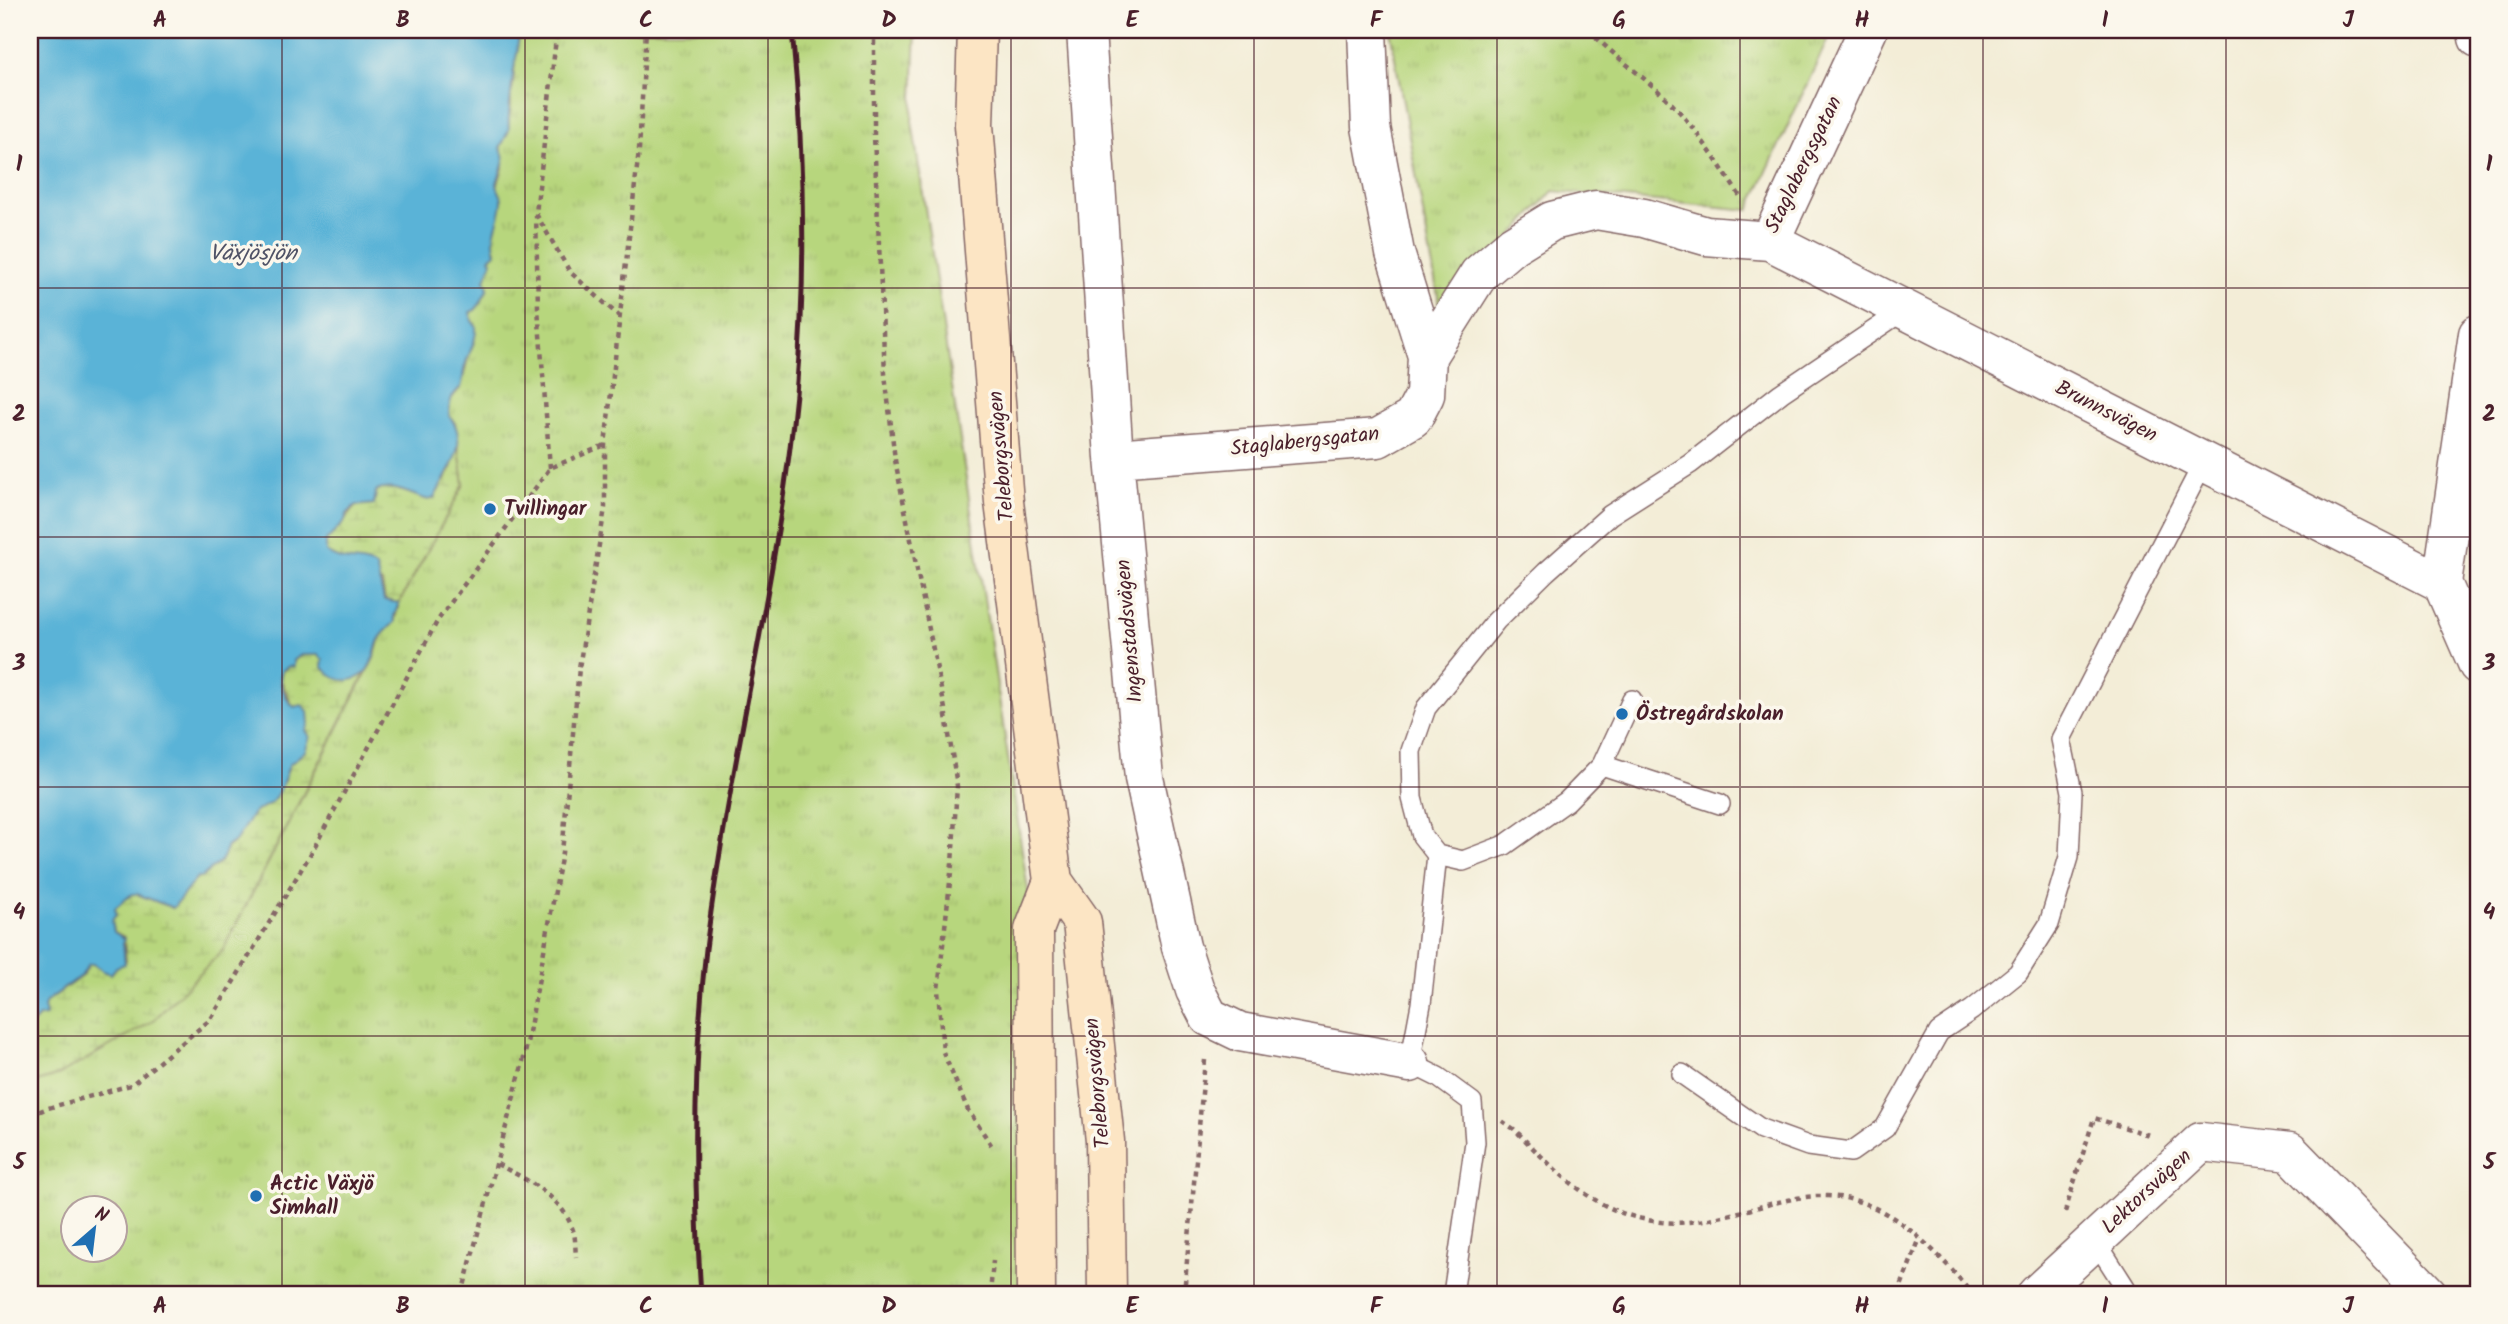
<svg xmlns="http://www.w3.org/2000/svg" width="2508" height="1324" viewBox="0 0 2508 1324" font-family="Kalam,sans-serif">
	<defs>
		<pattern id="grass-tufts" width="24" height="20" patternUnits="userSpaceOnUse" patternTransform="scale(1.75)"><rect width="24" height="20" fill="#b7d67d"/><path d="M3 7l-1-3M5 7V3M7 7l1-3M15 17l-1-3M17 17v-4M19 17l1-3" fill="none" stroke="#9fb76c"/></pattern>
		<pattern id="wetland-marsh" width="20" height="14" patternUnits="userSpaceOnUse" patternTransform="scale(1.75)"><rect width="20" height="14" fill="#b7d67d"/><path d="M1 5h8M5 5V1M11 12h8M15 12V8" fill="none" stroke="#9fb76c"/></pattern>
	</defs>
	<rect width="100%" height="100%" fill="#fbf7ec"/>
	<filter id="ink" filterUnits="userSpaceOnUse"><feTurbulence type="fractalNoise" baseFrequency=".0143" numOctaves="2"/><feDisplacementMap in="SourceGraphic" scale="14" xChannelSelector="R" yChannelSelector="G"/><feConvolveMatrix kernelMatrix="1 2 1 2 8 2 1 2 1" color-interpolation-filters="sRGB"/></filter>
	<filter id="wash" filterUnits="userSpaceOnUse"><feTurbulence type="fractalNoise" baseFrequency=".00686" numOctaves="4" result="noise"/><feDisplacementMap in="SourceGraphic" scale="28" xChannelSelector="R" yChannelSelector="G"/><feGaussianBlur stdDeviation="1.57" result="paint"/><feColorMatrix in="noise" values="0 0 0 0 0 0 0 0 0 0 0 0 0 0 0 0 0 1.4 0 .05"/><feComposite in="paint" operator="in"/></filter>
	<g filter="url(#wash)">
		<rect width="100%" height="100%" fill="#f3edd7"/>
		<path fill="url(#grass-tufts)" stroke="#807a54" stroke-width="2" fill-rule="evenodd" d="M519 30H916L912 121 1034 930 1036 1294H30V1084L59 1075 223 950 374 658 380 638 395 619 399 603 464 484 455 423 449 416 450 400 461 387 471 345 474 343 476 326 472 321 470 312 475 310 480 304 488 288 485 280 491 261 490 258 496 250 493 246 494 227 502 201 497 187 503 168 500 148 509 130C506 118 514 107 510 96 517 82 511 65 518 51 516 43 520 38 519 30ZM74 1208H116V1250H74Z
			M1390 30H1832L1749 210 1553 191 1441 313Z"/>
		<path fill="url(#wetland-marsh)" stroke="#807a54" stroke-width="2" d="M455 423 464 484 399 603 385 600 382 583 326 552V541C331 534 338 530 343 523 357 504 350 507 375 501L376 491C395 482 414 499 434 498L450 471 458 447Z
			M301 655H318L348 680 359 677 368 668 223 950 153 1021 59 1075 30 1084V1026L39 1017 46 1016 44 1007 46 1002 83 975 89 964 93 963 103 971 113 972 116 967 126 961 124 937 114 932 112 920 116 915 115 908 131 894H137L173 908 197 877H202C212 866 225 864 226 848L236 840 253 813 272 802 281 788 289 765 305 751 308 734 306 731C309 717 308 717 299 706L294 707 292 705 280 678 282 671Z"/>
		<path fill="#5ab3d7" stroke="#526981" stroke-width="2" d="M30 30H519C520 38 516 43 518 51 514 59 507 121 509 130L500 148C509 160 499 172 497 184 497 190 502 194 502 200 502 219 489 233 496 253L490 258 492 261 485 280 488 288 480 304 475 310 470 312 472 321 476 326C477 343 467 354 464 370 463 376 463 381 461 387 451 395 449 403 449 416 472 442 447 473 434 498L429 500C412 496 394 483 376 491L374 504 355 506 347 514 344 522 326 541V552C345 566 359 557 376 567L384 600 399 603 394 616 395 622C390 627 384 632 380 638 376 644 376 653 373 659 363 685 337 687 322 666L323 660 318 655H301L294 660V667L289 666 282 671C277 682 286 699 294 707L302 705 308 711 309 724 306 731 310 737 305 751 289 765 281 788 272 802 253 813 236 840 226 847C225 864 212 866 202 877H197L173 908 137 894H132L115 908 116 915 112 920 114 932 125 939 123 943 125 964 116 967 111 974 103 971 93 964H89L82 975 46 1002 44 1007 46 1016 39 1017 30 1026Z"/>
	</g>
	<g filter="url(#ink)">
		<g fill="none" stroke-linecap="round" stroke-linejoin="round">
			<g stroke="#856767" stroke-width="22">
				<path id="service" d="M1602 765 1720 804
					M1437 855 1463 861 1505 845 1567 801 1602 765 1632 700
					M1682 1074 1761 1129 1808 1146 1851 1152 1885 1128 1939 1032 1972 1010 2018 973 2049 924 2069 857 2072 792 2061 739 2204 462
					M2095 1240 2125 1287 2126 1294
					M1453 1294 1475 1142 1472 1102 1438 1077 1410 1063 1421 1004 1437 855 1422 836 1412 798 1411 751 1426 708 1496 621 1546 572 1610 515 1690 464 1781 393 1904 310"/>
			</g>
			<g stroke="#856767" stroke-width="41">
				<path id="minor" d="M1086 30 1114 458 1144 778 1181 947 1195 990 1209 1017 1240 1032 1410 1063
					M1367 30 1371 127 1395 253 1427 356
					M2477 30 2478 38
					M1770 241 2442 583
					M2478 334 2442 583 2478 665
					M1114 458 1378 438 1413 418 1425 395 1427 356 1479 274 1513 245 1552 221 1596 210 1644 218 1706 236 1770 241 1868 30
					M2037 1294 2201 1142 2290 1152 2428 1294"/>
			</g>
			<g stroke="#856767" stroke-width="41">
				<path id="secondary" d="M977 30 974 125 1004 502 1053 881 1082 922 1105 1141 1107 1294
					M1036 1294 1034 930 1053 881"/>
			</g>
			<path stroke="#856767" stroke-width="4.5" stroke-dasharray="5 5" stroke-linecap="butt" d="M874 30V136L885 374 895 460 945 709 957 786 952 864 938 990 943 1052 968 1110 994 1149
				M1589 30C1613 56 1645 77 1670 102 1698 130 1720 167 1742 199
				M536 214 570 272 620 317
				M550 468 538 308 536 213 557 30
				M30 1115 48 1108 131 1085 211 1019 310 855 438 620 550 468 605 445
				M1502 1121 1514 1129C1551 1166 1589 1208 1643 1219 1682 1228 1710 1219 1748 1210 1774 1203 1800 1195 1827 1196 1889 1198 1935 1250 1973 1294
				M497 1164C527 1180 561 1195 573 1230 576 1238 575 1249 576 1257
				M2065 1212 2094 1118 2149 1135
				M462 1294 525 1054 562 853 579 668 605 508V445L639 150 646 30
				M990 1294 993 1261
				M1184 1294 1205 1060
				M1898 1294 1920 1238"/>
			<use href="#service" stroke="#fff" stroke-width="19"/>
			<use href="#minor" stroke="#fff" stroke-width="38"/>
			<use href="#secondary" stroke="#fce5c4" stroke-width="38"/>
			<path stroke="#4a1f2b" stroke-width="5" d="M701 1294C693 1178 693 1065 706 949 729 763 778 581 796 394 807 272 804 151 792 30"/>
		</g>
	</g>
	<path fill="none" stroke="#4a1f2b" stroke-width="2" stroke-opacity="0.55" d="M282 30V1294M525 30V1294M768 30V1294M1011 30V1294M1254 30V1294M1497 30V1294M1740 30V1294M1983 30V1294M2226 30V1294M30 288H2478M30 537H2478M30 787H2478M30 1036H2478"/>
	<g fill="#1f6fb2" stroke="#fbf7ec" stroke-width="2.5">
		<circle cx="490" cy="509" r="7"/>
		<circle cx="1622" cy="714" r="7"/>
		<circle cx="256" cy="1196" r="7"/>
	</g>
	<g text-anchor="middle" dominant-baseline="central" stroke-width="7" stroke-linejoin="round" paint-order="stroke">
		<g font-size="21" fill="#4a1f2b" stroke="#fbf7ec">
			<text transform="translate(1804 165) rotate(-64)">Staglabergsgatan</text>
			<text transform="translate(2106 412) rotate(27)">Brunnsvägen</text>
			<text transform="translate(1305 442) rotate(-6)">Staglabergsgatan</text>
			<text transform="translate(1002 456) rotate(-95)">Teleborgsvägen</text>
			<text transform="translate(1130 631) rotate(-95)">Ingenstadsvägen</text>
			<text transform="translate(1098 1083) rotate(-95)">Teleborgsvägen</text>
			<text transform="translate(2147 1192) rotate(-43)">Lektorsvägen</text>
		</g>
		<g font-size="21" font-weight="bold" fill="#4a1f2b" stroke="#fbf7ec" text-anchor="start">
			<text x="504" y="509">Tvillingar</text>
			<text x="1636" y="714">Östregårdskolan</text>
			<text x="270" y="1184">Actic Växjö<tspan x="270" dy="24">Simhall</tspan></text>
		</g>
		<g font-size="23" font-style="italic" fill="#505367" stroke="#fbf7ec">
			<text x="253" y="254">Växjösjön</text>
		</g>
	</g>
	<rect width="2508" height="1324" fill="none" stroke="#fbf7ec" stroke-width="77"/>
	<g transform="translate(94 1229) rotate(28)"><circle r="33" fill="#fbf7ec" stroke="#b4a19f" stroke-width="2"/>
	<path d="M0-5L12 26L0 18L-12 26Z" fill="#1f6fb2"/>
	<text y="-10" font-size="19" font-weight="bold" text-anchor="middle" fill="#4a1f2b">N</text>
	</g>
	<rect x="38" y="38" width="2432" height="1248" fill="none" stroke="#4a1f2b" stroke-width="2.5"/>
	<g font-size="23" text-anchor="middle" font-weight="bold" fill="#4a1f2b">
		<text x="160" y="27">A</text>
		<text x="403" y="27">B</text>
		<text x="646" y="27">C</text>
		<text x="889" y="27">D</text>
		<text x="1132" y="27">E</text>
		<text x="1376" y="27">F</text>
		<text x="1619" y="27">G</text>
		<text x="1862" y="27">H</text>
		<text x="2105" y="27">I</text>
		<text x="2348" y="27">J</text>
		<text x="19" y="171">1</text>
		<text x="2489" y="171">1</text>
		<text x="19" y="421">2</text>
		<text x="2489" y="421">2</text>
		<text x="19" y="670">3</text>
		<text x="2489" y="670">3</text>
		<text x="19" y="919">4</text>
		<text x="2489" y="919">4</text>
		<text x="19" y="1169">5</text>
		<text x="2489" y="1169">5</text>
		<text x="160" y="1313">A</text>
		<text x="403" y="1313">B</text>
		<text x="646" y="1313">C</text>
		<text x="889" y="1313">D</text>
		<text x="1132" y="1313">E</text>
		<text x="1376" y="1313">F</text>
		<text x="1619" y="1313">G</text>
		<text x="1862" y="1313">H</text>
		<text x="2105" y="1313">I</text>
		<text x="2348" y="1313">J</text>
	</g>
</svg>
